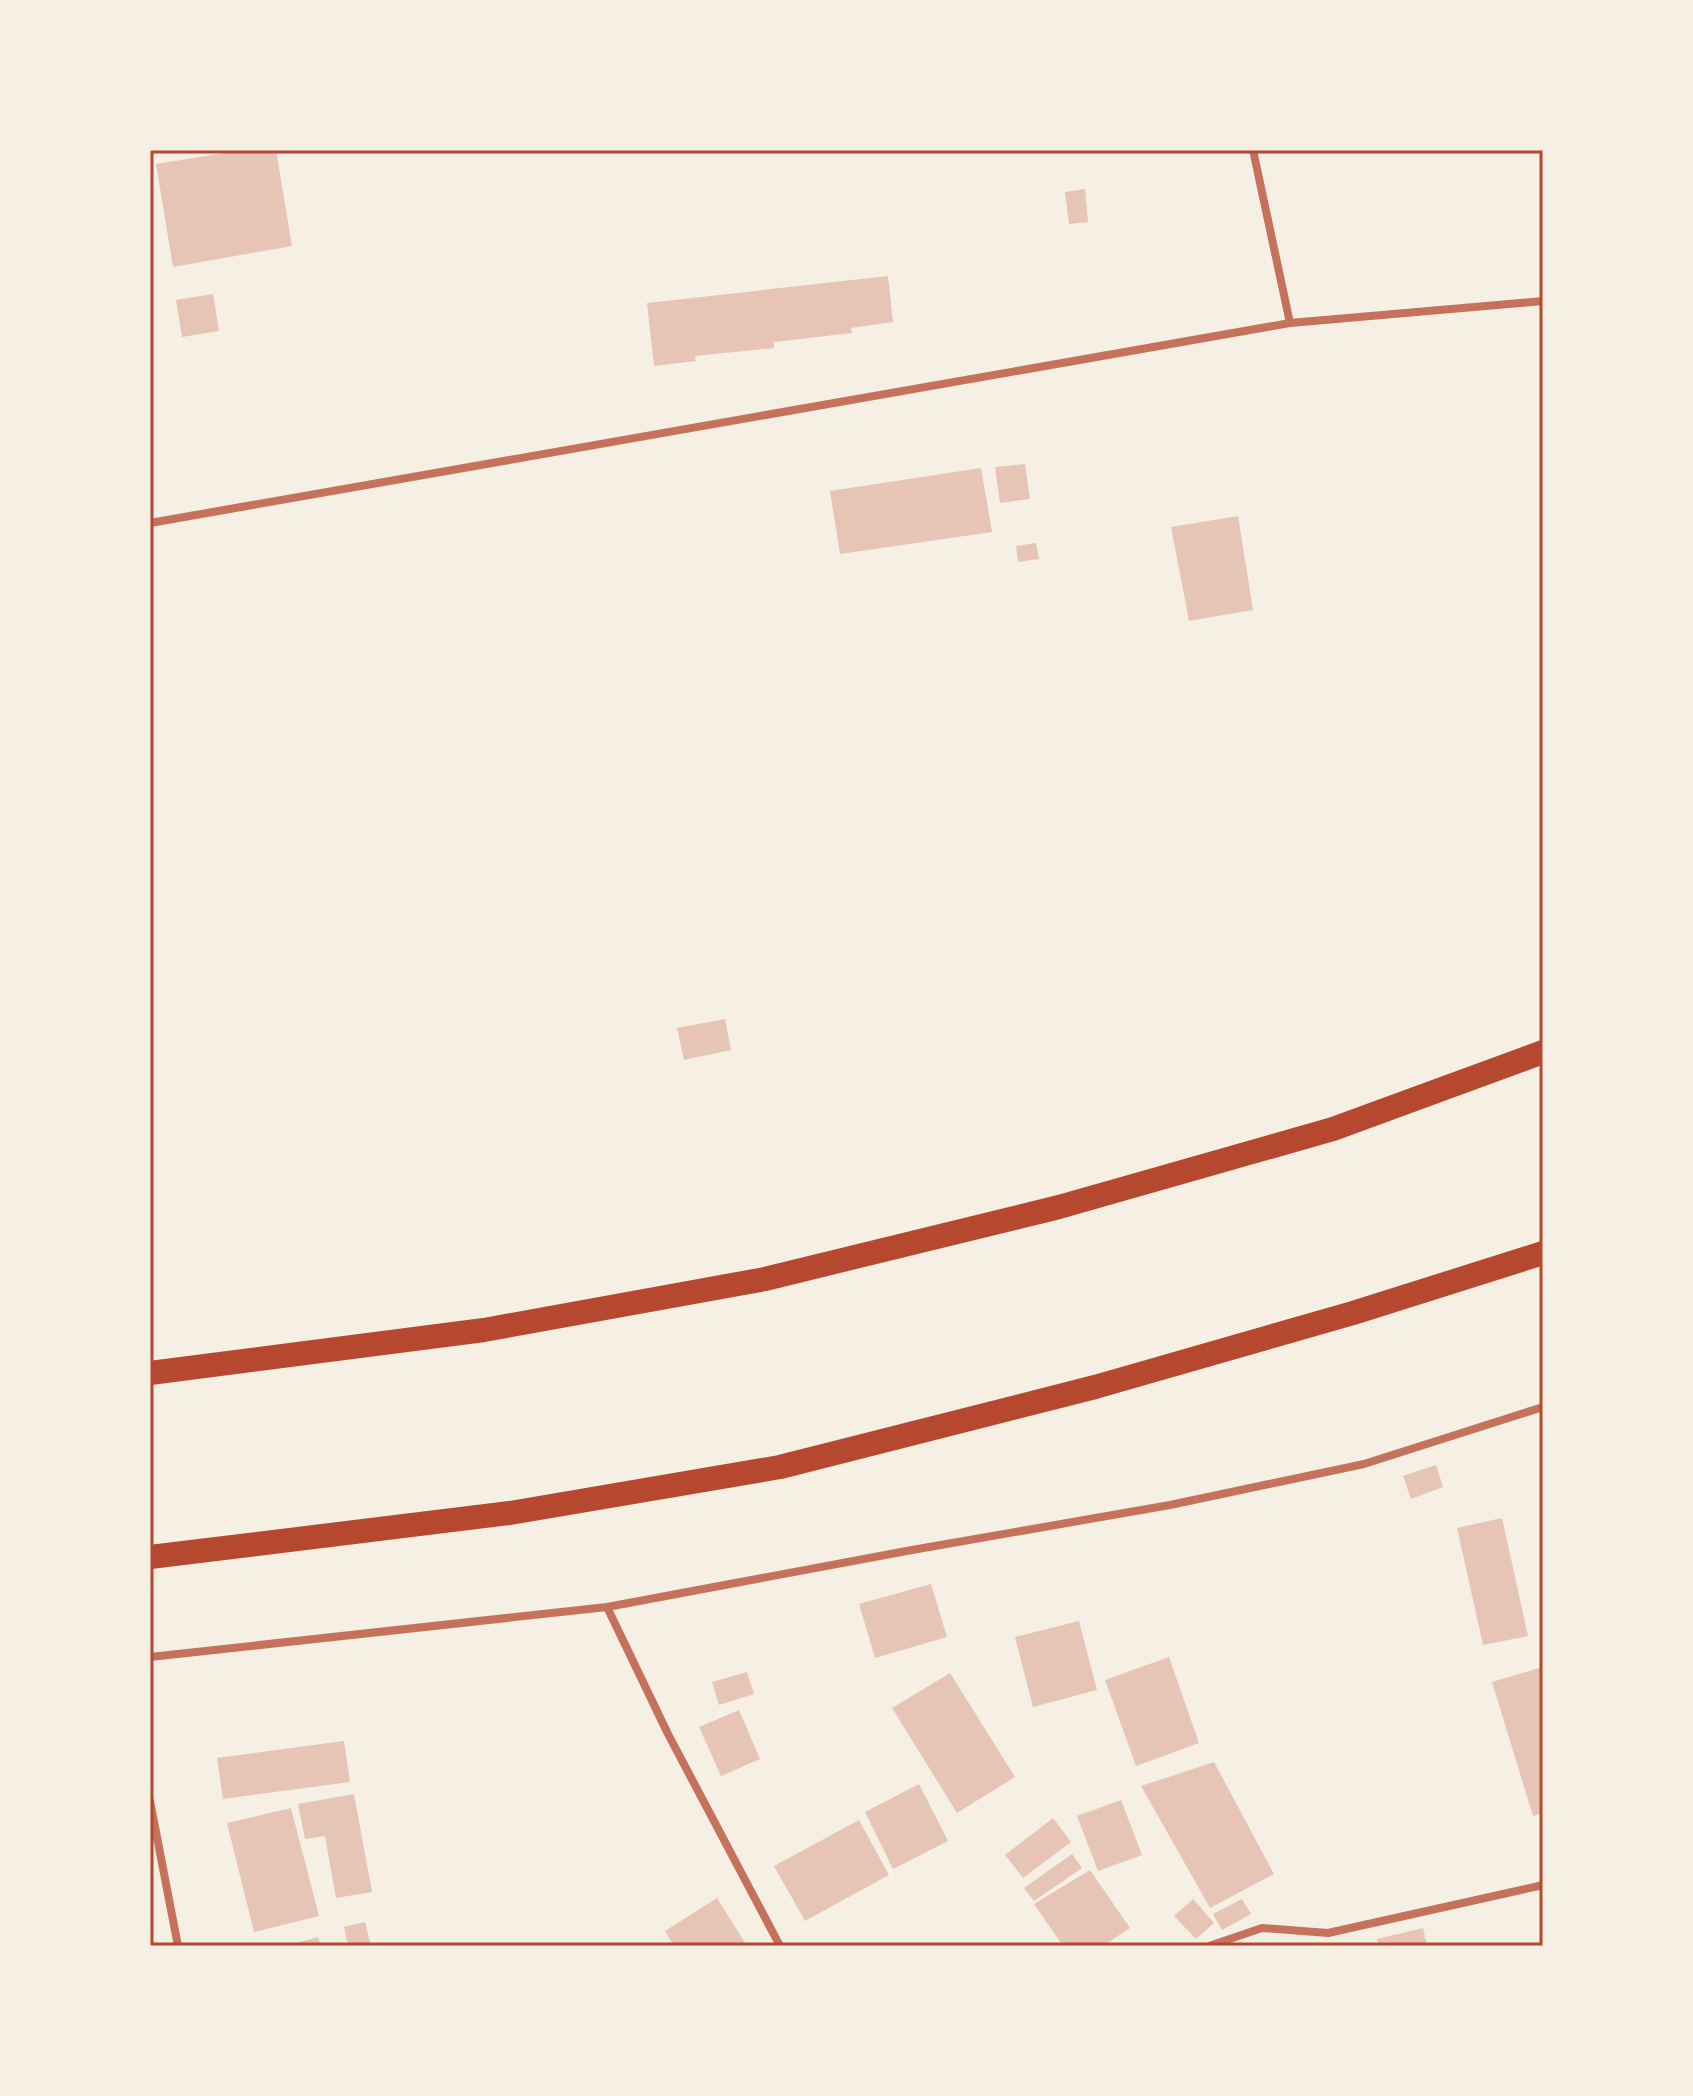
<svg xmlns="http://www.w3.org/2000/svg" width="1693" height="2096" viewBox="0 0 1693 2096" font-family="'Work Sans',sans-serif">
	<rect width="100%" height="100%" fill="#f6efe4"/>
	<path fill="#e6c5b7" d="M244 150H276L292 246 173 267 156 164Z
		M1085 189 1088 222 1069 224 1065 192Z
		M888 276 893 322 851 328 852 333 774 342V348L695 356 696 361 654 366 647 303Z
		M213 294 219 331 182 337 176 300Z
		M1025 464 1030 499 1000 503 995 467Z
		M981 468 992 532 840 554 830 491Z
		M1238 516 1253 610 1189 621 1171 527Z
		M1036 543 1039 559 1018 562 1016 546Z
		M725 1019 731 1050 684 1060 677 1028Z
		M1436 1465 1443 1487 1411 1499 1403 1476Z
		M1502 1518 1528 1636 1483 1645 1457 1528Z
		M931 1584 947 1637 875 1658 859 1604Z
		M1079 1621 1097 1690 1033 1707 1015 1637Z
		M1169 1657 1199 1743 1136 1766 1105 1680Z
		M1543 1667V1813L1533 1816 1492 1682Z
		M747 1672 754 1694 719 1705 712 1682Z
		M950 1673 1015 1777 957 1813 892 1708Z
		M739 1710 760 1759 721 1776 699 1727Z
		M344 1741 350 1782 223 1799 217 1758Z
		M1214 1762 1274 1874 1210 1908 1141 1786Z
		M919 1784 948 1841 893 1869 865 1812Z
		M354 1794 372 1892 336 1898 325 1836 305 1839 298 1804Z
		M1121 1800 1142 1855 1098 1871 1077 1816Z
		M291 1808 319 1916 254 1932 227 1823Z
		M1053 1818 1071 1842 1023 1878 1005 1855Z
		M859 1820 889 1875 805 1921 774 1866Z
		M1072 1854 1082 1868 1034 1901 1024 1888Z
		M1090 1870 1130 1928 1103 1946H1063L1034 1904Z
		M717 1898 747 1946H674L665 1931Z
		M1193 1899 1214 1923 1196 1939 1174 1916Z
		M1242 1899 1251 1914 1222 1930 1213 1914Z
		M365 1922 371 1946H348L344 1927Z
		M1423 1928 1427 1946H1379L1377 1939Z
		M318 1937 321 1946H289V1945Z"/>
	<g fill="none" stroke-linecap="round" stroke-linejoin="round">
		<path stroke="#c5725c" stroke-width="8" d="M1253 150 1290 323
			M150 523 1290 323 1543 301
			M607 1607 668 1734 780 1946
			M150 1657 607 1607 912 1550 1170 1505 1364 1464 1543 1407
			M150 1801 178 1946
			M1209 1946 1262 1928 1328 1933 1543 1885"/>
		<path stroke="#b5482f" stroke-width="24" d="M150 1373 484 1330 765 1279 1059 1207 1333 1129 1543 1052
			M150 1557 510 1513 780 1467 1095 1387 1353 1313 1543 1253"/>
	</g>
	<rect width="1693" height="2096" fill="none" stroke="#f6efe4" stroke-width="304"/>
	<rect x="152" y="152" width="1389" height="1792" fill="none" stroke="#b5482f" stroke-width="3"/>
</svg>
